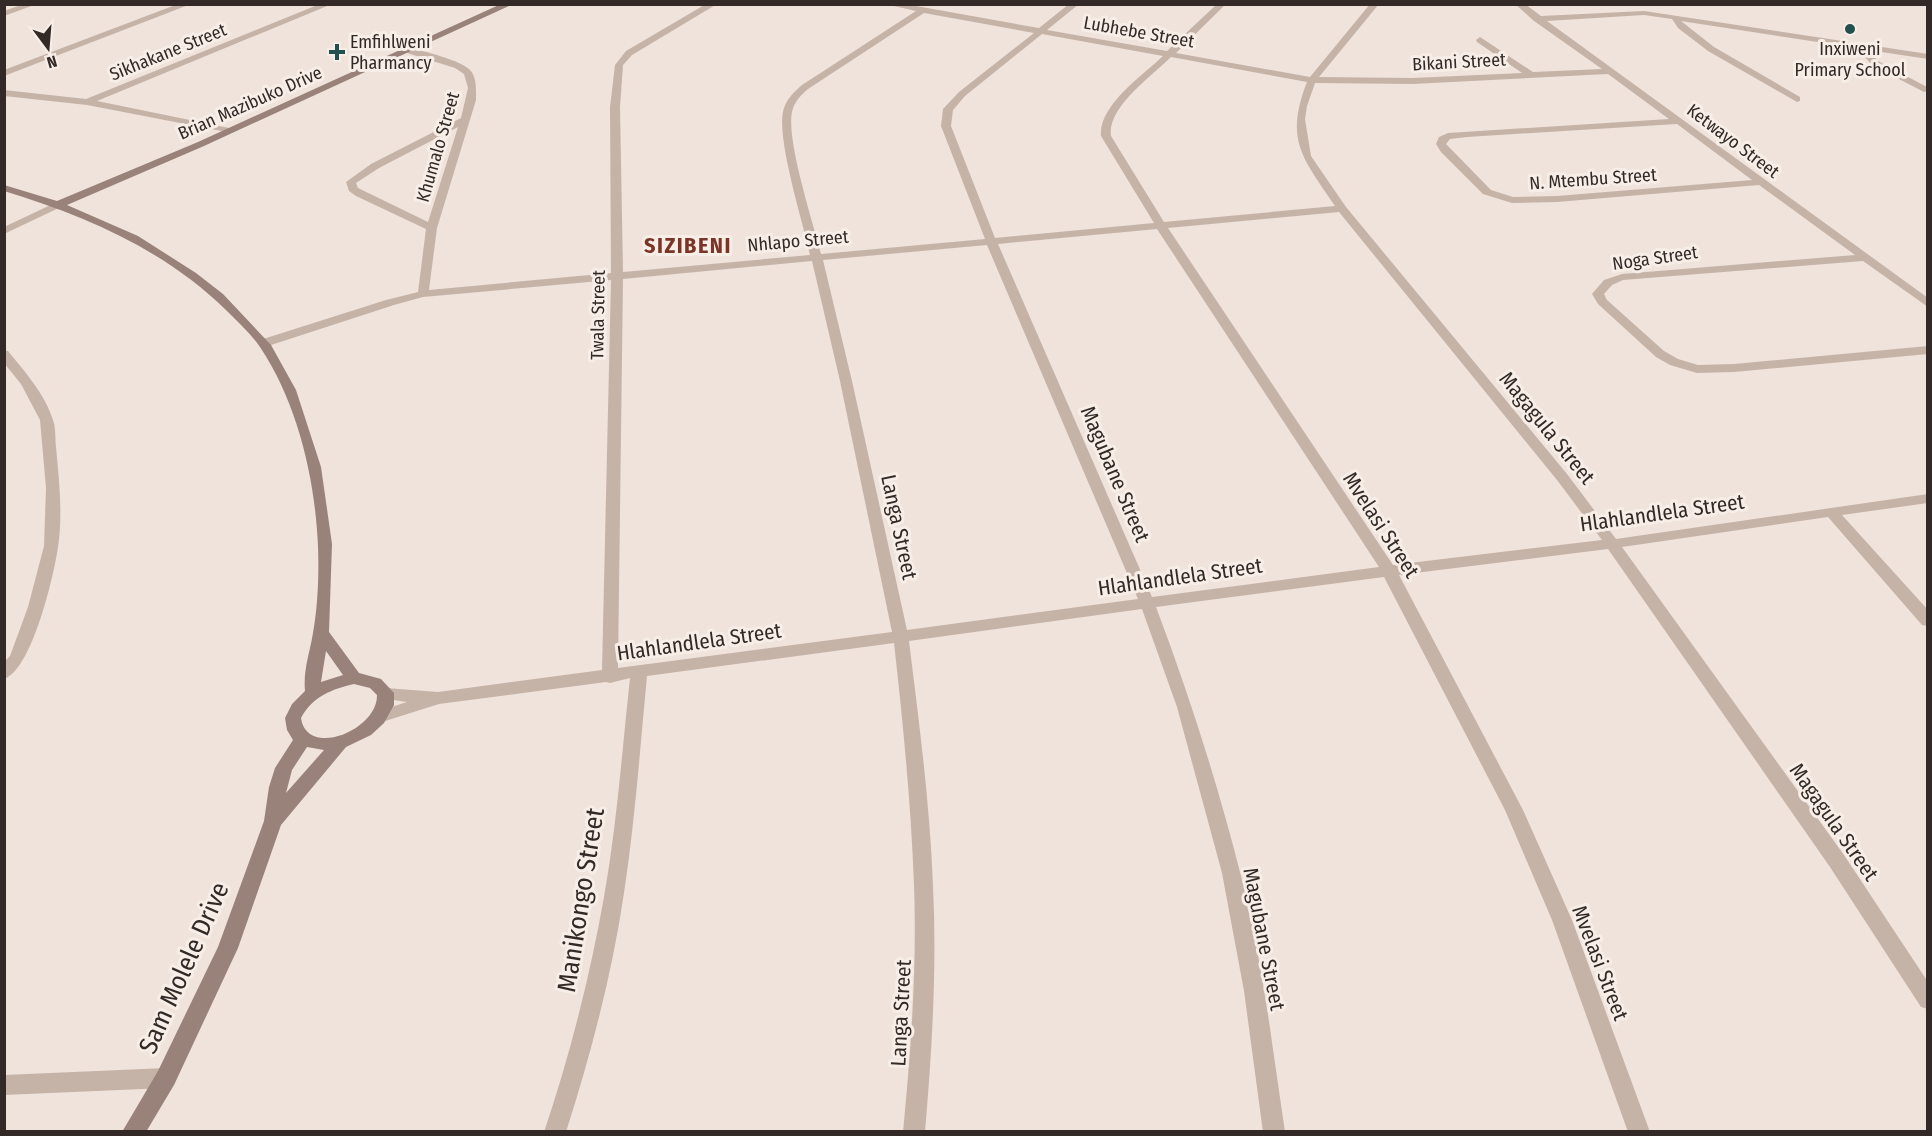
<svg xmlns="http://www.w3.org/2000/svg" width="1932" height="1136" viewBox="0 0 1932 1136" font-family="'Fira Sans Condensed',sans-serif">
	<rect width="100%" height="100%" fill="#efe3db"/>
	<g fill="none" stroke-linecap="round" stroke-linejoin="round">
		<path fill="#c6b3a8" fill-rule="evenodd" d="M24 4H37L4 16V11Z
			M178 4H191L4 76V70Z
			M320 4H332L97 101 229 128 232 129V133L87 105 4 96V90L86 99Z
			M706 4H717L632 55 623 65 620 107 623 272 810 255C803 222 777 141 783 112 785 100 794 92 802 85L916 11 885 4H905L1039 28 1069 4H1079L1047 30 1167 51 1217 4H1226L1176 53 1310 77 1370 4H1379L1319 77 1413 78 1522 73 1477 42 1476 40 1480 37 1533 72 1602 69 1534 21 1515 4H1525L1541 16 1644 11 1928 54V59L1868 50 1878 61 1927 87V91L1924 92 1872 65 1857 48 1681 21 1714 47 1800 97V101L1797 102 1708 51 1678 28 1672 19 1644 15 1547 21 1928 298V307L1863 261 1623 280 1612 285 1604 294 1607 300 1664 351 1678 359 1698 365 1734 364 1928 346V354L1734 372 1697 373 1670 365 1656 357 1598 304 1592 294 1604 280 1622 274 1855 255 1759 185 1557 202 1512 203 1483 194 1441 152 1436 144 1439 137 1448 133 1669 119 1608 74 1413 84 1315 83 1307 106 1305 119 1311 156 1346 207 1567 474 1616 539 1928 494V503L1842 515 1928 610V626L1922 625 1828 517 1622 547 1844 855 1928 982V1009L1921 1007 1830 867 1608 549 1399 575 1523 810 1572 920 1650 1132H1628L1552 920 1505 810 1384 577 1156 607C1189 694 1217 782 1240 872 1262 957 1272 1045 1285 1132H1263L1244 991 1222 873 1177 707 1142 609 909 641C919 722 930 804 933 886 937 968 932 1050 925 1132H903C911 1050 917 967 914 885 911 804 903 723 894 643L647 676C640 749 635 821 624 893 612 974 591 1054 566 1132H544C570 1055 590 976 604 897 617 824 622 751 630 678L610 683 606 682 439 704 382 722 376 720 374 716 376 712 407 702 380 698 378 694 380 690 386 688 438 692 602 670 611 280 423 297 394 305 268 346 264 347 258 343 260 340 386 300 418 292 426 229 356 196 349 191 346 182 371 164 461 118 468 88 464 74 455 68 404 52 403 50 407 47C422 51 462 60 471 71 477 79 476 91 476 100L437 228 429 290 611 273 610 107 615 65 626 51ZM924 13 1034 33 959 92 943 109 941 126 985 239 821 254C813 222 786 140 792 112 794 102 801 95 808 89ZM1042 34 1163 56C1143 75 1098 106 1101 136L1154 223 995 238 951 126 953 110 965 96ZM1171 57 1307 82C1284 141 1303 158 1335 206L1164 222 1111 136C1107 107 1152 76 1171 57ZM1677 124 1752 180 1557 196 1513 197 1491 190 1446 144 1450 139 1467 137ZM458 127 428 222 358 188 356 183 379 168ZM1339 212 1557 480 1602 540 1393 565 1168 228ZM1157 229 1379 567 1152 597 998 244ZM987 245 1138 599 907 630 852 381 823 260ZM812 261 840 381 892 632 618 668 623 279Z
			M59 201 63 202V206L4 234V227Z
			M4 350 8 351C25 372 45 394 53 420 56 428 55 438 56 447 59 479 63 515 58 547 54 575 32 670 4 679V662L10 656 28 607 44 546 46 488 40 420 21 384 4 363Z
			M166 1068 174 1071 177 1078 174 1085 166 1088 4 1095V1075Z"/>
		<path fill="#99827a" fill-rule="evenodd" d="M501 4H513L204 146 67 205 138 236 196 273 223 294 271 345 296 390 321 467 332 544 329 632 359 673 381 679 394 693V705L384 723 371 735 346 747 281 825 238 948 174 1085 146 1132H122L158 1071 218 947 264 821 269 787 275 768 293 740 287 730 285 718 292 704 305 691C303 670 310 652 313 633 318 605 319 575 318 546 315 479 298 404 260 347 251 334 238 322 227 311 165 250 86 216 4 191V185L57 201 198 142ZM326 651 343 675 321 682ZM354 684 370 688 377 695C378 730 307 759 301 718 312 697 332 689 354 684ZM307 747 324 750 286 793 292 770Z"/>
	</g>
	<g fill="#21504f" stroke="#f7eee7" stroke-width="2">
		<circle cx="1850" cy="29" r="6"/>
		<path d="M334 43h6v6h6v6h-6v6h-6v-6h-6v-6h6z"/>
	</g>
	<g text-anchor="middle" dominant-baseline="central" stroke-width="6" stroke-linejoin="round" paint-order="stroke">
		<g font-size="18" fill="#332a27" stroke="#f7eee7">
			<text transform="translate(1139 32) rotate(10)">Lubhebe Street</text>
			<text transform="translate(168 52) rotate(-22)">Sikhakane Street</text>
			<text transform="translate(1459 62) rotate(-3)">Bikani Street</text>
			<text transform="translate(250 103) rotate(-24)">Brian Mazibuko Drive</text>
			<text transform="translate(1733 141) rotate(37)">Ketwayo Street</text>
			<text transform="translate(438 147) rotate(-74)">Khumalo Street</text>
			<text transform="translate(1593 179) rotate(-4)">N. Mtembu Street</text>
			<text transform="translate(798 241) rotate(-5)">Nhlapo Street</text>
			<text transform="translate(1655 258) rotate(-8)">Noga Street</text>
			<text transform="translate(598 315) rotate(-89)">Twala Street</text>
		</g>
		<g font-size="18" fill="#332a27" stroke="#f7eee7" text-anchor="start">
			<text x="350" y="42">Emfihlweni<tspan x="350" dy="21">Pharmancy</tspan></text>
			<text x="1850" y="49" text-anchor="middle">Inxiweni<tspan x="1850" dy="21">Primary School</tspan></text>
		</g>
		<g font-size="21" fill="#332a27" stroke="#f7eee7">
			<text transform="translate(1547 428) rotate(51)">Magagula Street</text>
			<text transform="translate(1115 474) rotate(67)">Magubane Street</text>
			<text transform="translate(1662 513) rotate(-8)">Hlahlandlela Street</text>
			<text transform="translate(1381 525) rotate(57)">Mvelasi Street</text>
			<text transform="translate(899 527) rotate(78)">Langa Street</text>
			<text transform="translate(1180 577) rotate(-8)">Hlahlandlela Street</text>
			<text transform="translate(699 642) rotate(-8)">Hlahlandlela Street</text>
			<text transform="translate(1834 822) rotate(55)">Magagula Street</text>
			<text transform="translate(1264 939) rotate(79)">Magubane Street</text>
			<text transform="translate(1600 963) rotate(69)">Mvelasi Street</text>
			<text transform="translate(901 1013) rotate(-87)">Langa Street</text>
		</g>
		<g font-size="22" font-weight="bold" letter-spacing="1.5" fill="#7a3428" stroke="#f7eee7">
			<text x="688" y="245">SIZIBENI</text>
		</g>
		<g font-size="26" fill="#332a27" stroke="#f7eee7">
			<text transform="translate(581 900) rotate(-81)">Manikongo Street</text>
			<text transform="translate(184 968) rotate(-66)">Sam Molele Drive</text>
		</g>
	</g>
	<rect width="1932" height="1136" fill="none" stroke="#332a27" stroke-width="12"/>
	<g transform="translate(48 48) rotate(164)" stroke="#f7eee7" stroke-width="4.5" paint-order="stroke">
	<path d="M0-4.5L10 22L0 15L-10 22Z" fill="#332a27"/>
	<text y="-9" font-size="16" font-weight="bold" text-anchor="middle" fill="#332a27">N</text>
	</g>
</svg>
